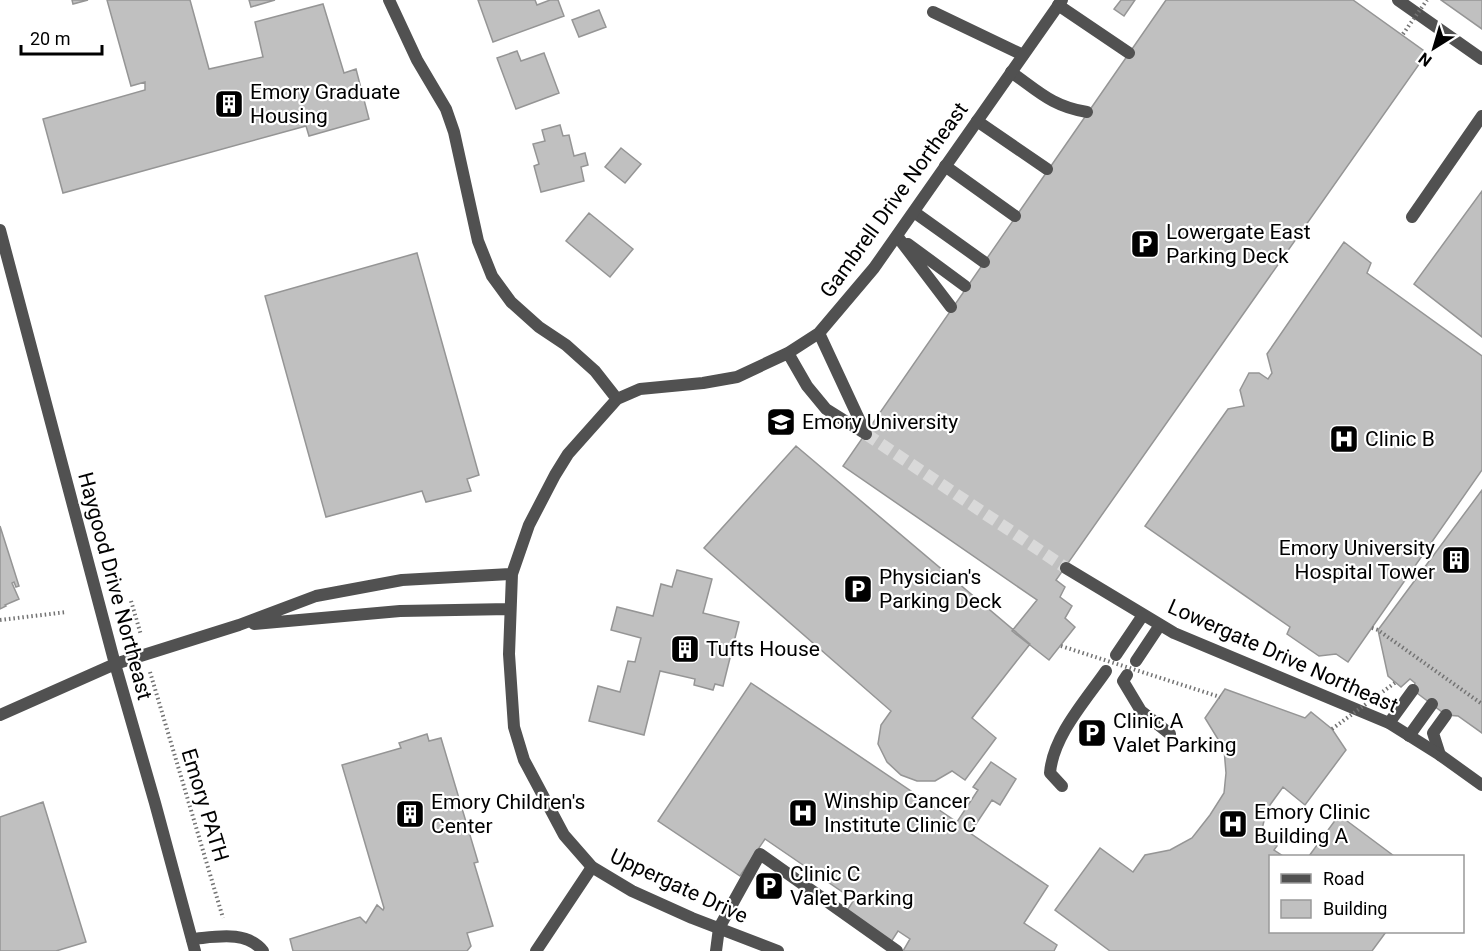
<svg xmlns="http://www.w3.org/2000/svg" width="1482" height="951" viewBox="0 0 1482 951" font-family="Roboto,sans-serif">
	<rect width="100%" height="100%" fill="#fff"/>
	<path fill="#c0c0c0" stroke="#959595" stroke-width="1.5" d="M72 0H88L73 4Z
		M107 0H190L209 69 263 57 255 22 323 4 344 73 356 69 369 119 309 136 306 126 63 193 43 119 145 90V82L131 86Z
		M249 0H275L251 7Z
		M478 0H535L537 5 550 0H558L564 16 493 42Z
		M1121 0H1135L1124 16 1114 9Z
		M1166 0H1353L1427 53 1056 580 1065 587 1060 597 1072 606 1065 618 1075 627 1049 660 1012 631 1037 600 843 466Z
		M1441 0H1482V29Z
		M599 10 606 27 579 37 572 20Z
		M517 51 521 61 544 53 559 93 516 109 497 58Z
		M560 125 563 136 569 135 574 156 585 153 588 165 581 167 584 181 541 192 534 166 539 164 533 144 545 141 542 130Z
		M621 148 641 164 625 183 605 167Z
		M1482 191V337L1414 284Z
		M589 213 633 249 610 277 566 241Z
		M1344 242 1371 263 1367 273 1482 356V470L1348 662 1336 654 1319 656 1287 634 1290 627 1145 526 1228 409 1244 406 1240 390 1249 373H1259L1268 379 1272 373 1267 354Z
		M417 253 479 475 467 479 471 491 426 502 422 491 326 517 265 296Z
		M796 446 1030 644 972 718 996 738 965 780 952 771 935 781H917L901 775 887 762 878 744 881 725 891 711 704 548Z
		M1482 490V733L1458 716 1446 715 1413 690 1415 683 1410 679 1401 687 1388 676 1378 630Z
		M0 526 19 586 16 587 14 582 12 583 19 599 5 605 6 606 0 609Z
		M677 570 712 579 703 613 739 622 723 686 715 684 713 690 694 685 695 679 660 671 644 735 589 721 598 686 620 692 628 661 635 662 641 638 611 630 617 607 653 616 661 584 672 587Z
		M751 683 957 822 978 790 973 787 991 762 1016 779 1000 805 992 800 970 833 1048 886 1024 923 1057 945 1054 951H903L910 939 898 931 891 942 846 912 854 900 765 839 740 876 658 821Z
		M1225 689 1305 718 1311 712 1332 729 1346 750 1305 805 1283 787 1267 809 1261 833 1277 846 1274 850 1283 856H1270V932H1386L1372 951H1110L1055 910 1100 848 1133 872 1145 855 1170 850 1192 838 1210 815 1224 793 1226 773 1224 749 1205 718Z
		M427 734 429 741 441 738 478 862 474 863 493 926 467 933 471 946 467 951H293L290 939 360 917 366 923 377 905 383 910 384 908 342 765 401 748 399 743Z
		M43 802 86 942 56 951H0V817Z
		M1339 815 1394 856H1309Z"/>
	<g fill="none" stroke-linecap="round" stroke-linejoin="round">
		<path stroke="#d9d9d9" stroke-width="12" stroke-dasharray="12 6" stroke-linecap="butt" d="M866 434 1066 568"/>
		<path stroke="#737373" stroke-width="4" stroke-dasharray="1.5 3" stroke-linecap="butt" d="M131 601 141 635
			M0 620 67 612
			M1372 628 1378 630 1482 704
			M150 672 223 918"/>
		<path stroke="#515151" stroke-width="12" d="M1058 5 1129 53
			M933 12 1023 55
			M1011 72C1038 91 1053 107 1087 112
			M977 121 1047 169
			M945 166 1015 216
			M914 212 984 262
			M1412 217 1482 116
			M897 236 951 307
			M908 244 965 286
			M1116 655 1143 615
			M1136 661 1160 625
			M1127 675 1123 681 1141 711 1170 734
			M1389 723 1413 690
			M1409 736 1432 704
			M1440 755 1433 733 1446 715
			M1062 786 1050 773C1053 736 1086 700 1106 671
			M192 939C216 937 246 930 263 951
			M536 951 592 867
			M716 951 719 928 760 854 897 951"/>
		<path stroke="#515151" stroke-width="12" d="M389 0 417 60 446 109 454 132 478 241 492 276 511 302 539 327 566 345 595 371 617 399
			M1398 0 1482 59
			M0 230 115 664 155 803 195 951
			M819 333 866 434
			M788 353 807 386 826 409 866 434
			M1066 568 1174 633 1389 723 1440 755 1482 785
			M254 624 400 611 510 609
			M0 715 115 664 239 625 316 596 402 580 512 574
			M778 951 692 918 632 891 592 867 564 835 524 760 514 727 509 654 512 574 529 525 555 475 568 454 617 399 640 389 703 383 737 377 788 353 819 333 874 268 1062 0"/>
		<path stroke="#737373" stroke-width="4" stroke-dasharray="1.5 3" stroke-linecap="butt" d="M1403 34 1427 0
			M1061 646 1220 697
			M1332 729 1396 682"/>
	</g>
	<defs>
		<g id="building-square" transform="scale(1.5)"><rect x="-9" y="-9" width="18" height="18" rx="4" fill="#000" stroke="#fff"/><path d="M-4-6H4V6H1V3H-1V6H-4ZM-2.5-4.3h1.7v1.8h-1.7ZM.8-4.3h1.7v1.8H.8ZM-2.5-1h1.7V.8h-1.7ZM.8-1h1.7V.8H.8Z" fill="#fff"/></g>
		<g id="parking-square" transform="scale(1.5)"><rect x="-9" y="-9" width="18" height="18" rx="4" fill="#000" stroke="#fff"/><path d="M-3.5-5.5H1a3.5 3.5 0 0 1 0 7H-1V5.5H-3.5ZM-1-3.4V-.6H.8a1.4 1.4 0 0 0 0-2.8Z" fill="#fff"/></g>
		<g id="university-square" transform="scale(1.5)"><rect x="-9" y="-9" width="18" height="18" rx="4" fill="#000" stroke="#fff"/><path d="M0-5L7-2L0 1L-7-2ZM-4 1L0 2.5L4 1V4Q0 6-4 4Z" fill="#fff"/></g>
		<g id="hospital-square" transform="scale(1.5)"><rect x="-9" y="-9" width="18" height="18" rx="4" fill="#000" stroke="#fff"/><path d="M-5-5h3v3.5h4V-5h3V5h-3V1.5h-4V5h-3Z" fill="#fff"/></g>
	</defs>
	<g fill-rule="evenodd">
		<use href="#building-square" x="229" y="104"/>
		<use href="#parking-square" x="1145" y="244"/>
		<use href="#university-square" x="781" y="422"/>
		<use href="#hospital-square" x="1344" y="439"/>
		<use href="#building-square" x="1456" y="560"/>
		<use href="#parking-square" x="858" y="589"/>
		<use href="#building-square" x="685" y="649"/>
		<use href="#parking-square" x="1092" y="733"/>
		<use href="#hospital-square" x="803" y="813"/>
		<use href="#building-square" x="410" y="814"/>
		<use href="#hospital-square" x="1233" y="824"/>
		<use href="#parking-square" x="769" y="886"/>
	</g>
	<g text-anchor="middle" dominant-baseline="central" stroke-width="4.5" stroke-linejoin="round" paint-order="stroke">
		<g font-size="21" fill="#000" stroke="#fff" text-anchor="start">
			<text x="250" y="92">Emory Graduate<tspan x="250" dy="24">Housing</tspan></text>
			<text x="1166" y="232">Lowergate East<tspan x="1166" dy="24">Parking Deck</tspan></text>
			<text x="802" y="422">Emory University</text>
			<text x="1365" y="439">Clinic B</text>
			<text x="1435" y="548" text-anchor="end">Emory University<tspan x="1435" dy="24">Hospital Tower</tspan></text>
			<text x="879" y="577">Physician's<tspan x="879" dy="24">Parking Deck</tspan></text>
			<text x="706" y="649">Tufts House</text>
			<text x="1113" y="721">Clinic A<tspan x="1113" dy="24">Valet Parking</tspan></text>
			<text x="824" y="801">Winship Cancer<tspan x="824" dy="24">Institute Clinic C</tspan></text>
			<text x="431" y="802">Emory Children's<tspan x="431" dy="24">Center</tspan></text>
			<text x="1254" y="812">Emory Clinic<tspan x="1254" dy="24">Building A</tspan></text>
			<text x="790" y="874">Clinic C<tspan x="790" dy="24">Valet Parking</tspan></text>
		</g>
		<g font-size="21" fill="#000" stroke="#fff">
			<text transform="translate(894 200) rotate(-54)">Gambrell Drive Northeast</text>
			<text transform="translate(115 586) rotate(75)">Haygood Drive Northeast</text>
			<text transform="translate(1283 656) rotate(24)">Lowergate Drive Northeast</text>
			<text transform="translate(205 805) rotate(73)">Emory PATH</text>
			<text transform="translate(679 886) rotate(25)">Uppergate Drive</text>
		</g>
	</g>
	<rect x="1269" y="855" width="195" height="78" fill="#ffffff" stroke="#999999" stroke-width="1.5"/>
	<rect x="1281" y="874" width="30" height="9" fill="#515151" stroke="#999999" stroke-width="1.5"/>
	<text x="1323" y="885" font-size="18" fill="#000000">Road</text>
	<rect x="1281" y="900" width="30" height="18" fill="#c0c0c0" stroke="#999999" stroke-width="1.5"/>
	<text x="1323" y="915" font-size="18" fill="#000000">Building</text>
	<g transform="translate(1434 48) rotate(217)" stroke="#ffffff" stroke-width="4.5" paint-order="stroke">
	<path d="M0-4.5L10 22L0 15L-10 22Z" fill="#000000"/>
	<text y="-9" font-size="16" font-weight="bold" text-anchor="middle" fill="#000000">N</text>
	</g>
	<path d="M21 45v9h81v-9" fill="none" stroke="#000000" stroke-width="3"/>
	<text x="30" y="45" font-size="18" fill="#000000" stroke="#ffffff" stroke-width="4.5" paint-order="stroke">20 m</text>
</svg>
